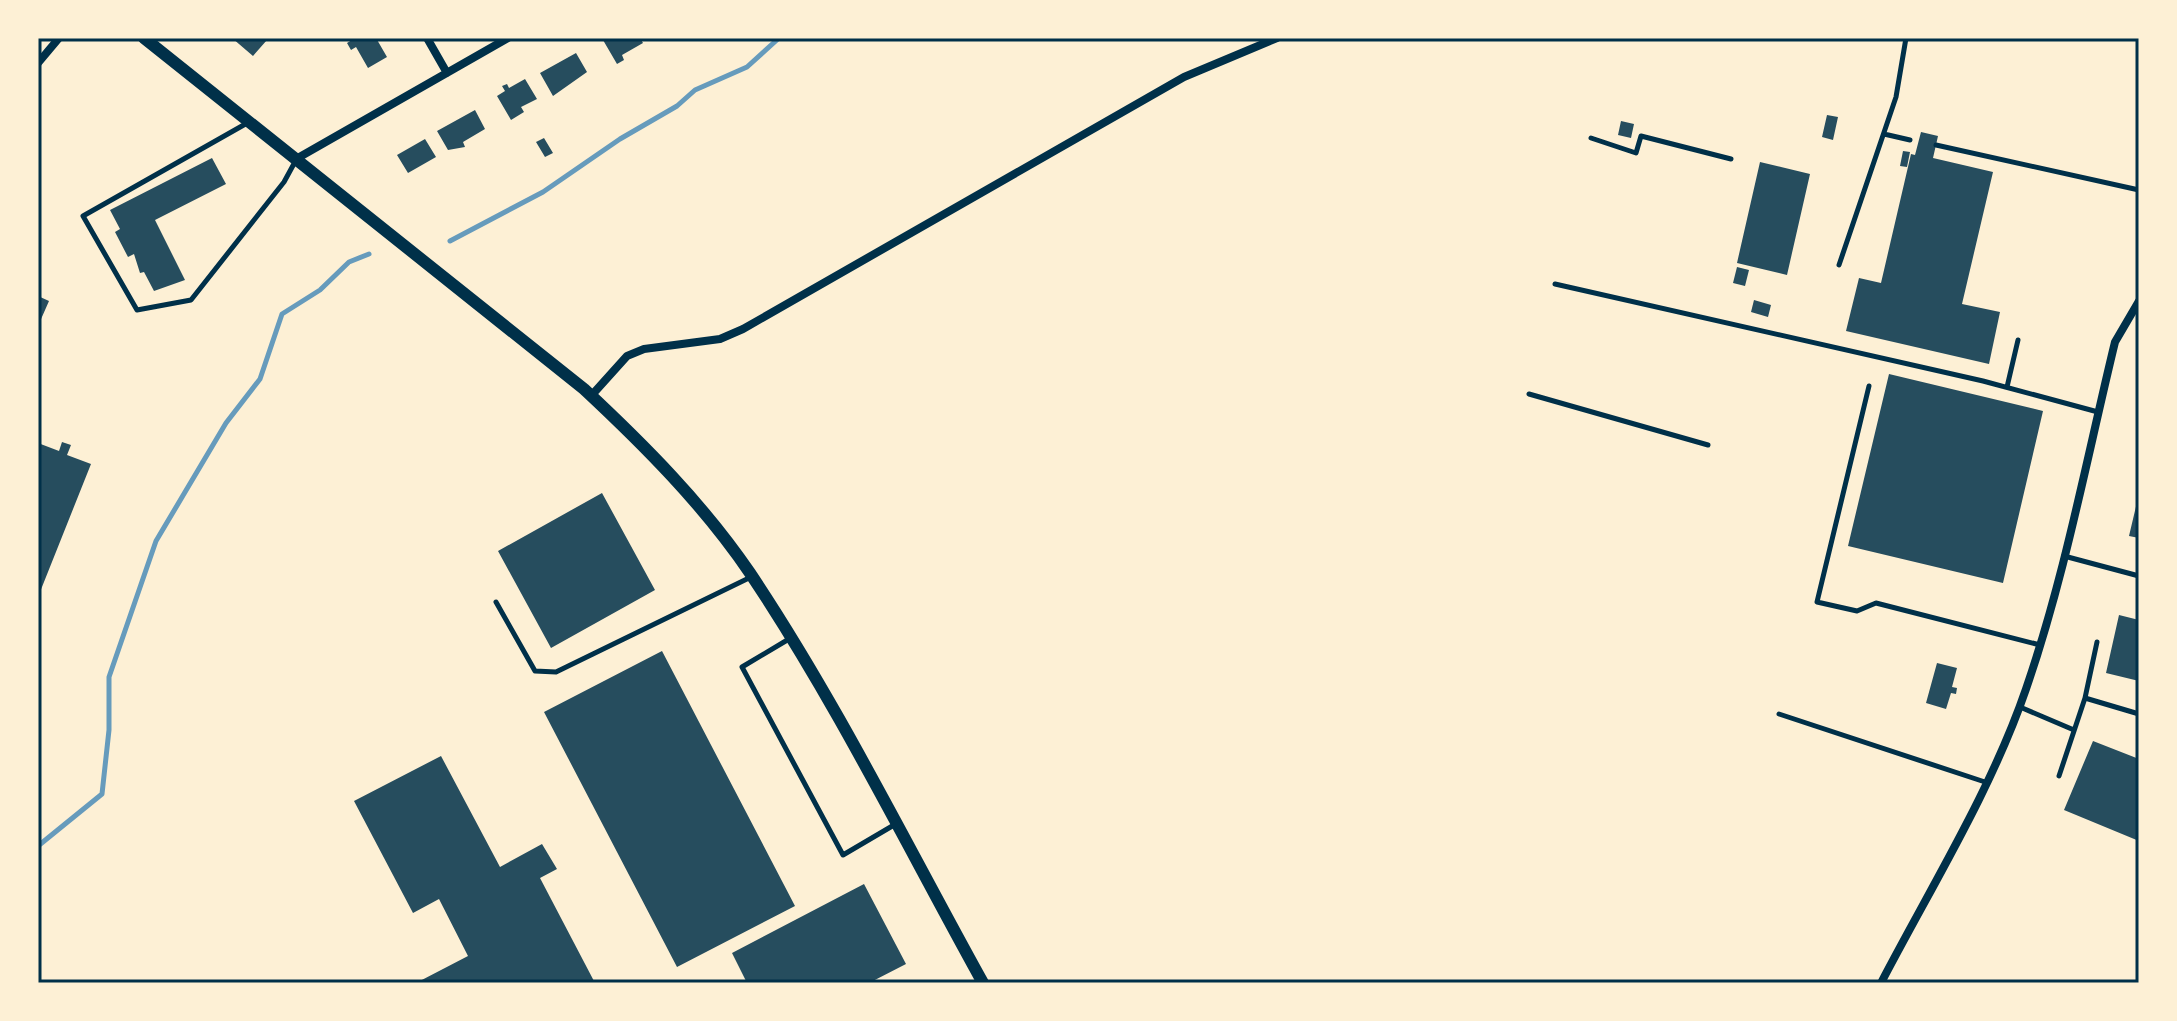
<svg xmlns="http://www.w3.org/2000/svg" width="2177" height="1021" viewBox="0 0 2177 1021" font-family="Inter,sans-serif">
	<rect width="100%" height="100%" fill="#fdf0d5"/>
	<g fill="none" stroke-linecap="round" stroke-linejoin="round">
		<path stroke="#669bbc" stroke-width="5" d="M450 241 543 192 620 139 677 106 695 90 747 67 779 38
			M38 846 102 794 109 730V677L156 541 226 423 260 379 282 314 320 290 349 262 369 254"/>
	</g>
	<path fill="#264d5e" d="M232 38H265L267 40 253 56Z
		M355 38H376L387 57 368 68 356 47 351 50 347 43Z
		M606 38H640L643 43 622 55 624 60 617 64 603 40Z
		M576 53 587 72 553 96 540 73Z
		M525 79 537 99 521 107 524 112 511 120 497 96 505 91 502 86 507 84 509 88Z
		M475 110 485 129 463 142 465 147 448 150 437 131Z
		M1827 115 1838 117 1833 140 1822 137Z
		M1621 121 1634 124 1631 138 1618 135Z
		M1921 132 1938 136 1933 158 1993 172 1962 304 2000 312 1989 364 1846 331 1859 278 1881 283 1911 154 1915 155Z
		M544 138 553 153 545 157 536 142Z
		M425 139 436 157 408 173 397 155Z
		M1903 151 1910 152 1907 167 1900 166Z
		M212 158 226 184 155 220 185 280 154 291 144 272 140 273 134 254 128 257 115 232 120 229 110 210Z
		M1760 162 1810 174 1787 275 1737 263Z
		M1737 267 1749 270 1745 286 1733 283Z
		M38 296 49 301 38 326Z
		M1754 300 1771 305 1768 317 1751 312Z
		M1889 374 2043 411 2003 583 1848 546Z
		M62 442 71 445 67 455 91 464 38 597V443L59 451Z
		M602 493 655 590 551 648 498 551Z
		M2138 498 2139 499V538L2129 536Z
		M2119 615 2139 620V681L2106 673Z
		M662 651 795 906 677 967 544 712Z
		M1937 663 1957 668 1952 687 1957 688 1956 694 1951 693 1946 709 1926 703Z
		M2093 741 2139 759V841L2064 810Z
		M441 756 500 867 542 844 557 869 540 878 595 983H416L468 956 439 899 413 913 354 801Z
		M864 884 906 964 869 983H747L732 953Z"/>
	<g fill="none" stroke-linecap="round" stroke-linejoin="round">
		<path stroke="#003049" stroke-width="5" d="M249 122 83 216 137 310 191 300 284 182 296 160
			M1884 134 1910 140
			M1591 138 1636 153 1641 136 1731 159
			M1936 145 2139 190
			M1839 265 1896 97 1906 38
			M1555 284 1983 381 2098 412
			M1869 386 1817 602 1857 611 1876 603 2040 645
			M2007 387 2018 340
			M1529 394 1708 445
			M2064 556 2139 576
			M496 602 535 671 556 672 751 577
			M789 639 742 667 843 855 894 825
			M2085 698 2139 714
			M2020 707 2074 730
			M1779 714 1985 782
			M2059 776 2085 698 2097 642"/>
		<path stroke="#003049" stroke-width="8" d="M427 38 447 73
			M38 63 59 38
			M296 159 508 38
			M591 396 627 356 644 349 720 339 743 329 1184 77 1277 38
			M1881 983C1931 887 1991 791 2026 689 2065 576 2087 457 2115 342L2139 301"/>
		<path stroke="#003049" stroke-width="12" d="M144 38 584 389C644 445 703 504 750 573 837 703 907 846 983 983"/>
	</g>
	<rect width="2177" height="1021" fill="none" stroke="#fdf0d5" stroke-width="80"/>
	<rect x="40" y="40" width="2097" height="941" fill="none" stroke="#003049" stroke-width="3"/>
</svg>
